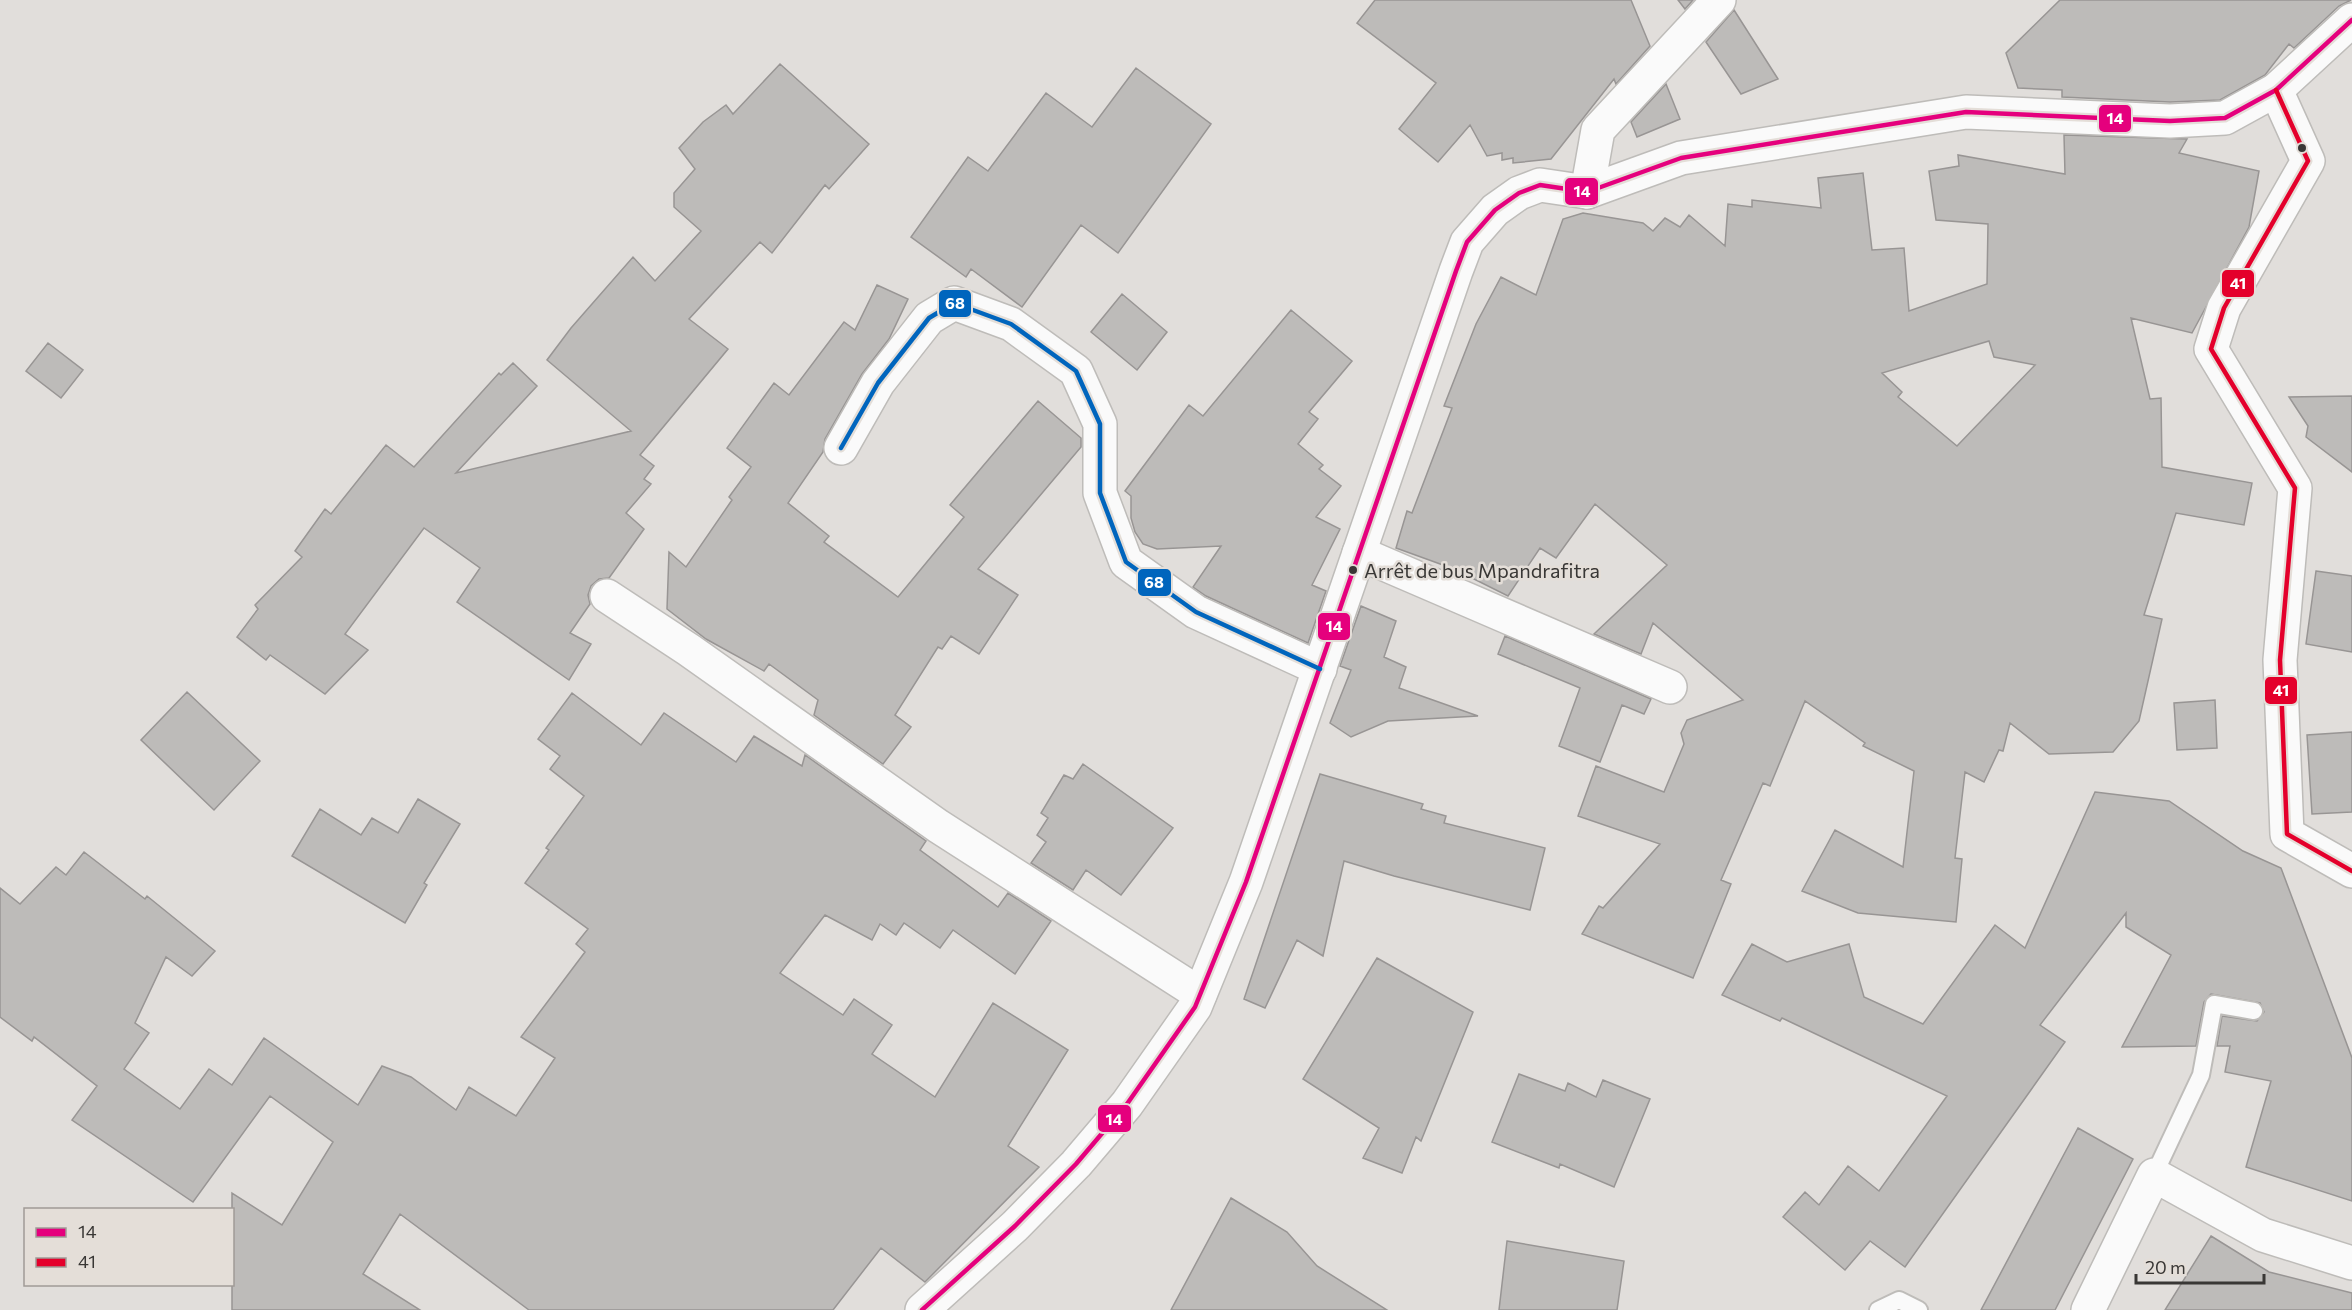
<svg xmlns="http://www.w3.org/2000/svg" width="2352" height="1310" viewBox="0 0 2352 1310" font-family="Commissioner,sans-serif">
	<rect width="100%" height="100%" fill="#e1dedb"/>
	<path fill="#bdbbb9" stroke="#989594" stroke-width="1.5" fill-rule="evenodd" d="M1375 0H1631L1650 46 1616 84 1614 79 1551 159 1513 163V158L1502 160V153L1487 156 1470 125 1438 162 1399 129 1436 83 1357 23Z
		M1678 0H1693L1685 9Z
		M2060 0H2351L2339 6 2294 48 2289 44 2265 75 2220 100 2170 102 2062 97V90L2018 88 2006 53Z
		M1734 10 1778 79 1741 94 1706 42Z
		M780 64 869 144 829 189 825 185 772 253 760 242 689 319 728 349 640 455 654 466 644 479 651 484 626 513 644 529 609 578 599 579 591 586 588 595 590 604 570 633 591 644 569 680 457 602 480 568 424 528 345 634 368 650 325 694 270 655 266 660 237 637 258 609 255 605 302 557 295 551 325 509 331 514 386 445 414 467 499 373 501 375 513 363 537 386 456 473 631 431 547 360 571 328 633 257 655 281 701 231 674 207V193L695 169 679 148 703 122 726 105 733 114Z
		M1136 68 1211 124 1118 253 1081 225 1022 307 971 269 966 277 911 237 968 157 988 171 1046 93 1092 127Z
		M1666 84 1680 119 1637 137 1631 122Z
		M2064 135 2187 139 2179 153 2259 171 2249 227 2192 333 2131 318 2150 399 2161 398 2162 467 2252 483 2244 525 2176 513 2144 615 2162 619 2139 721 2113 752 2049 754 2010 723 2003 751 1999 750 1984 782 1965 772 1955 858 1962 859 1956 922 1858 913 1802 891 1835 830 1903 867 1914 771 1863 746 1865 743 1805 701 1770 786 1763 783 1721 880 1731 884 1693 978 1582 934 1599 906 1603 908 1660 844 1578 816 1596 766 1664 792 1684 744 1681 733 1687 720 1743 700 1653 623 1641 654 1594 634 1667 565 1595 504 1556 558 1540 548 1508 596 1454 569 1396 548 1407 511 1412 513 1452 408 1444 406 1476 324 1501 277 1536 295 1563 219 1583 213 1643 223 1653 231 1665 218 1680 227 1689 215 1725 246 1728 204 1752 207V200L1821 208 1818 178 1863 173 1872 250 1904 248 1909 311 1987 284 1988 224 1936 220 1929 171 1959 166 1958 155 2065 174ZM1989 341 1994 357 2035 365 1957 446 1898 397 1902 392 1882 373Z
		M877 285 908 299 889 339 862 374 825 439 823 452 788 503 829 536 824 542 898 597 964 517 950 505 1038 401 1081 438V447L978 569 1018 595 979 654 951 636 942 649 938 647 895 715 911 727 883 764 814 715 818 700 769 664 764 671 706 639 667 609 669 552 686 567 732 500 729 497 751 467 727 448 774 383 789 395 844 322 855 330Z
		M1122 294 1167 332 1137 370 1091 332Z
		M1291 310 1352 361 1309 412 1318 419 1298 444 1323 465 1319 469 1341 486 1316 517 1340 529 1312 585 1326 591 1308 643 1206 596 1193 587 1221 546 1157 549 1143 544 1135 532 1131 518V496L1125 491 1189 405 1203 416Z
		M48 343 83 370 61 398 26 371Z
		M2352 396V472L2306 437 2308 426 2289 397Z
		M2316 571 2352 576V652L2306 644Z
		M1361 606 1396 621 1384 657 1406 667 1399 688 1478 716 1388 721 1351 737 1330 723 1351 670 1340 666Z
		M1505 636 1651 699 1644 714 1622 705 1600 762 1559 746 1580 688 1498 654Z
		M187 692 260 761 214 810 141 740Z
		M572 693 641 745 664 713 736 762 754 736 802 766 805 755 926 841 920 850 998 907 1008 893 1051 921 1015 974 953 930 940 948 904 923 896 935 880 924 872 940 825 915 780 973 843 1015 854 999 892 1025 872 1054 935 1097 993 1003 1068 1050 1008 1146 1039 1167 925 1282 881 1248 833 1310H529L400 1214 363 1274 420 1310H232V1193L282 1225 333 1142 270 1096 193 1202 72 1120 97 1086 34 1037 32 1041 0 1017V888L20 904 56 867 66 875 84 852 145 899 147 896 215 951 192 976 166 957 135 1023 149 1033 124 1069 180 1109 209 1069 232 1085 264 1038 358 1105 382 1066 411 1077 456 1110 469 1087 516 1116 555 1058 521 1037 585 952 576 944 588 929 525 883 549 850 546 848 584 796 550 769 560 756 538 739Z
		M2215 700 2217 748 2177 750 2174 703Z
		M2352 732V812L2312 814 2307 735Z
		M1083 764 1173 828 1121 895 1086 870 1073 890 1031 863 1046 842 1037 835 1048 818 1041 813 1064 775 1073 779Z
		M1320 774 1423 804 1421 809 1446 816 1444 823 1545 848 1530 910 1394 876 1344 861 1323 956 1297 940 1265 1008 1244 999Z
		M2095 792 2169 801 2243 851 2281 868 2352 1058V1201L2246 1167 2271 1081 2225 1072 2230 1046H2217L2222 1016 2257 1021 2264 1012 2260 1003 2211 994 2204 1002 2196 1046 2122 1047 2171 955 2126 927V913L2040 1025 2065 1042 1905 1267 1870 1241 1845 1270 1783 1217 1805 1192 1819 1205 1848 1166 1879 1191 1947 1096 1782 1018 1780 1021 1722 995 1752 944 1787 962 1849 944 1864 997 1923 1024 1995 925 2025 948Z
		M418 799 460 824 424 883 427 885 405 923 292 856 320 809 361 835 372 818 398 833Z
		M1377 958 1473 1012 1421 1141 1416 1137 1402 1173 1363 1158 1379 1128 1303 1079Z
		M1519 1074 1565 1091 1568 1083 1596 1097 1603 1080 1650 1099 1614 1187 1560 1164 1559 1168 1492 1142Z
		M2078 1128 2133 1159 2055 1310H1981Z
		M1231 1198 1287 1232 1317 1266 1387 1310H1171Z
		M2211 1236 2269 1272 2352 1293V1310H2165Z
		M1507 1241 1624 1261 1617 1310H1499Z"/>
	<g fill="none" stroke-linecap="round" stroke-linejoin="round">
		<g stroke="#bebcb9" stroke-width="20">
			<path id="service" d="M2154 1175 2201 1075 2214 1004 2254 1011
				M1878 1310 1899 1300 1919 1310"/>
		</g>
		<g stroke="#bebcb9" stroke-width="36">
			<path id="minor" d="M2276 90 2308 161 2224 308 2211 349 2295 488 2280 660 2287 834 2352 871
				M1587 192 1598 130 1719 0
				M841 448 878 383 929 318 954 303 1011 324 1076 371 1100 424V493L1126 562 1196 612 1320 669
				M1359 553 1670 687
				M607 596 689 650 938 826 1200 994
				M2088 1310 2154 1175 2263 1235 2352 1263"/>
		</g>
		<g stroke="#bebcb9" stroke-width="36">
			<path id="tertiary" d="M922 1310 1015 1226 1076 1164 1127 1104 1195 1007 1246 882 1456 271 1467 242 1495 210 1519 193 1540 185 1587 192 1681 158 1966 112 2170 121 2225 118 2276 90 2352 20"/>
		</g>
		<use href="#service" stroke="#fafafa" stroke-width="16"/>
		<use href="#minor" stroke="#fafafa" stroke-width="33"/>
		<use href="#tertiary" stroke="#fafafa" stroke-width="33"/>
		<g stroke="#e4ded8" stroke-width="9">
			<path id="bus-1" d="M922 1310 1015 1226 1076 1164 1127 1104 1195 1007 1246 882 1456 271 1467 242 1495 210 1519 193 1540 185 1587 192 1681 158 1966 112 2170 121 2225 118 2276 90 2352 20"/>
		</g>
		<g stroke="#e4ded8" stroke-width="9">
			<path id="bus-2" d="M2276 90 2308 161 2224 308 2211 349 2295 488 2280 660 2287 834 2352 871"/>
		</g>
		<g stroke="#e4ded8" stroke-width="9">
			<path id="bus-3" d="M841 448 878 383 929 318 954 303 1011 324 1076 371 1100 424V493L1126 562 1196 612 1320 669"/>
		</g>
		<use href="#bus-1" stroke="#e5007d" stroke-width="4.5"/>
		<use href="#bus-2" stroke="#e4002b" stroke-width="4.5"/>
		<use href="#bus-3" stroke="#0065bd" stroke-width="4.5"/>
	</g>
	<g fill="#393735" stroke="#e4ded8" stroke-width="2">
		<circle cx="2302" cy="148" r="5"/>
		<circle cx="1353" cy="570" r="5"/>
	</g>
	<g text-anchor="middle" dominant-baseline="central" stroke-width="5" stroke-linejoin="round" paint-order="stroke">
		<g font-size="20" fill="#393735" stroke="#e4ded8" text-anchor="start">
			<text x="1364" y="570">Arrêt de bus Mpandrafitra</text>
		</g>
	</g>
	<g stroke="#e4ded8" stroke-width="2">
		<rect x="2098" y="104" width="34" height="29" rx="6" fill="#e5007d"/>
		<rect x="1564" y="177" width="35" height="29" rx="6" fill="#e5007d"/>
		<rect x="2221" y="269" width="34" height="29" rx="6" fill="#e4002b"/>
		<rect x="938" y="289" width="34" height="29" rx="6" fill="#0065bd"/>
		<rect x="1137" y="568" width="35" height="29" rx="6" fill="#0065bd"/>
		<rect x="1317" y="612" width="34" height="29" rx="6" fill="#e5007d"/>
		<rect x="2264" y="676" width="34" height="29" rx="6" fill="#e4002b"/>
		<rect x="1097" y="1104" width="35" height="29" rx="6" fill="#e5007d"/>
	</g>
	<g font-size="16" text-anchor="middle" font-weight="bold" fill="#fff">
		<text x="2115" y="124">14</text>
		<text x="1582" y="197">14</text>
		<text x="2238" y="289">41</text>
		<text x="955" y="309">68</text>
		<text x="1154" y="588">68</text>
		<text x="1334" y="632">14</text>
		<text x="2281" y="696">41</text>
		<text x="1114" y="1125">14</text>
	</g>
	<rect x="24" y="1208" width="210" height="78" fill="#e4ded8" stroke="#a09b97" stroke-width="1.5"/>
	<rect x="36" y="1228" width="30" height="9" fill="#e5007d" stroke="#a09b97" stroke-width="1.5"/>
	<text x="78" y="1238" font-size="18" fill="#393735">14</text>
	<rect x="36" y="1258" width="30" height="9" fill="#e4002b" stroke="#a09b97" stroke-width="1.5"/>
	<text x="78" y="1268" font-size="18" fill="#393735">41</text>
	<path d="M2136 1274v9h128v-9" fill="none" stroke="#393735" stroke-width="3"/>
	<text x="2145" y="1274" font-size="18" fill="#393735" stroke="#e4ded8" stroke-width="4.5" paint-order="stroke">20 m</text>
</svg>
